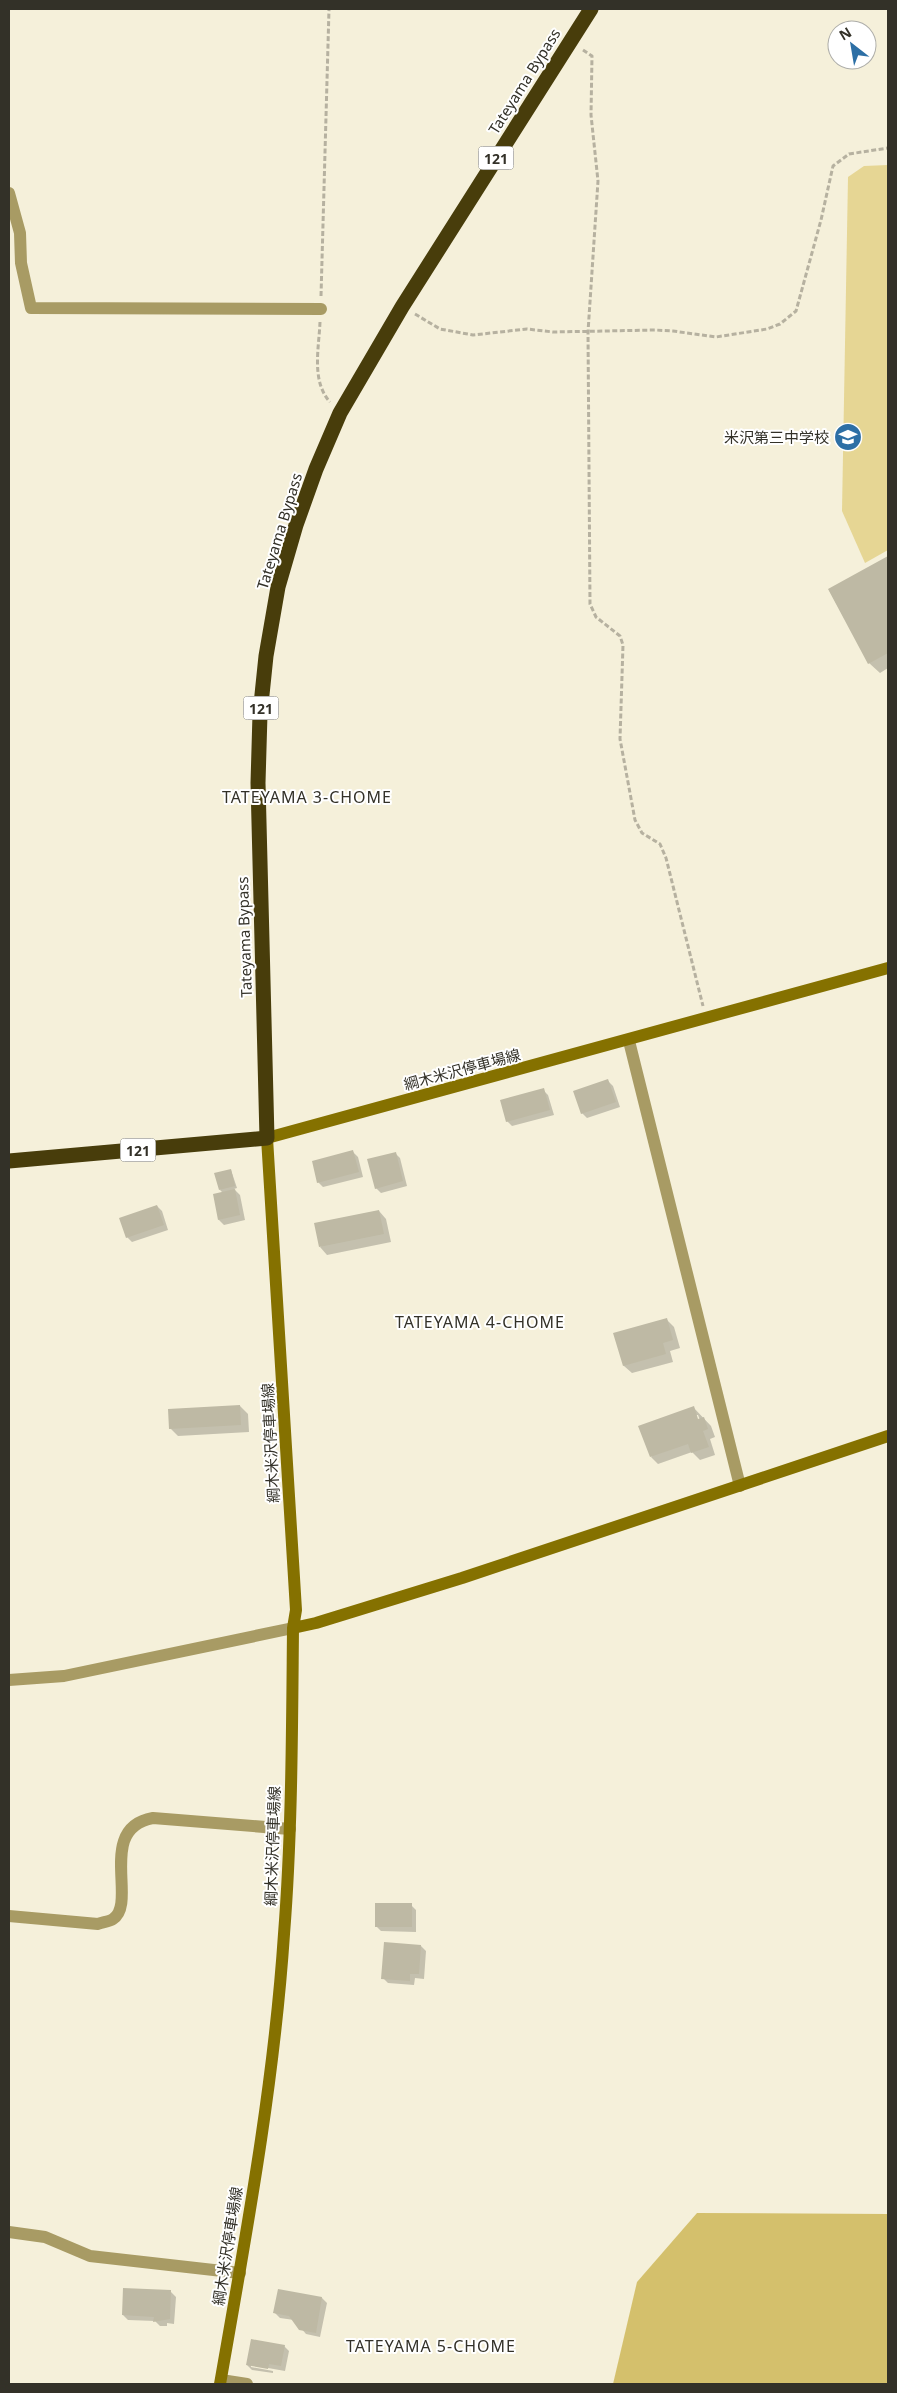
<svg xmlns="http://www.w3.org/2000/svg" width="897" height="2393" viewBox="0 0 897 2393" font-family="'Noto Sans','Noto Sans JP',sans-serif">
	<rect width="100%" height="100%" fill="#f5f0da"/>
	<path fill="#e6d694" d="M888 165V550L865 563 842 511 848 177 864 166Z"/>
	<path fill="#d4c06c" d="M697 2213 888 2214V2384H613L637 2282Z"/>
	<path fill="#0003" fill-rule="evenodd" d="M888 558V668L880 673 869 663 829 590Z
		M608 1081 613 1086 620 1107 587 1118 582 1113Z
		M543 1090 548 1095 554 1115 512 1126 507 1121Z
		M353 1152 358 1157 363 1177 323 1187 318 1182Z
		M395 1153 400 1158 407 1186 381 1193 376 1188Z
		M231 1170 237 1188 234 1189 240 1195 245 1220 224 1225 219 1220 223 1193 220 1190Z
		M157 1206 162 1211 168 1230 132 1242 127 1237Z
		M379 1211 386 1219 391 1242 327 1255 320 1247Z
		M666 1319 674 1327 680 1348 670 1351 673 1362 632 1373 624 1366 615 1334Z
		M240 1406 248 1414 249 1432 178 1436 170 1428Z
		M693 1407 711 1426 715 1437 710 1439 715 1455 700 1460 692 1452 658 1464 651 1457ZM696 1415H698L702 1425 699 1426Z
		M411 1905 416 1910V1932L381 1931 376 1926Z
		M421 1946 426 1951 424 1979 415 1978 414 1985 388 1983 383 1978Z
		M171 2292 176 2297 174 2324 167 2323V2326H160L155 2321 128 2320 123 2315Z
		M322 2298 327 2303 320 2337 306 2334 294 2320 280 2318 275 2313Z
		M284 2346 289 2351 285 2371 251 2365V2367L273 2371V2373L252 2370 247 2365Z"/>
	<path fill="#beb9a4" d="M888 556V653L868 664 828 589Z
		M608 1079 616 1102 581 1114 573 1091Z
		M544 1088 550 1110 506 1122 500 1100Z
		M353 1150 359 1172 317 1183 312 1161Z
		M396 1152 403 1181 375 1189 367 1159Z
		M231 1169 235 1186 219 1190 214 1173Z
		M235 1189 240 1215 218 1220 213 1194Z
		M157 1205 164 1225 126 1238 119 1218Z
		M379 1210 384 1234 319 1247 314 1223Z
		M667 1318 673 1340 663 1343 666 1354 623 1366 613 1333Z
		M240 1405 241 1425 169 1429 168 1409Z
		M694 1406 698 1419 704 1417 708 1429 703 1431 709 1447 691 1453 688 1444 650 1457 638 1426Z
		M375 1903H412V1927H375Z
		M384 1942 421 1945 419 1974H410V1981L381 1979Z
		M123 2288 171 2290 170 2319 153 2322 154 2317 122 2315Z
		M278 2289 322 2297 316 2333 299 2330 289 2316 273 2313Z
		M251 2339 285 2345 281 2366 269 2364 268 2369 246 2365Z"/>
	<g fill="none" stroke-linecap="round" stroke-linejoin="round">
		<path stroke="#b6b1a0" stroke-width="3" stroke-dasharray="5 2.5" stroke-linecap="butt" d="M583 50 592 56 591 115 598 181 588 332 590 604 596 617 620 636 623 645 620 739 635 820 642 833 660 844 666 858 703 1006
			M321 296 329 9
			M415 314 440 329 473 335 527 329 553 332 655 330 673 331 716 337 767 329 780 324 796 311 821 220 833 166 849 154 888 148
			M320 322C319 348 311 381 330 402"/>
		<path stroke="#a89b64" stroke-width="12" d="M9 193 20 233 21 263 31 308 321 309
			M629 1041 740 1486
			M9 1680 64 1676 293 1628
			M9 1916 98 1924C102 1922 109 1922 113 1919 138 1903 96 1828 153 1818L290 1829
			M9 2232 45 2237 90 2256 240 2273
			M221 2380 247 2384"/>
		<path stroke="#857100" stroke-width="12" d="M293 1628 316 1623 462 1578 888 1436
			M220 2384C246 2235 274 2085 284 1934 292 1832 292 1730 293 1628L296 1610 267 1138 888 968"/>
		<path stroke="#483d0b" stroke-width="15" d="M9 1161 267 1138 258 783 260 714 266 656 278 587 296 525 316 469 340 413 402 307 591 9"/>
	</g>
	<defs>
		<g id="school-disc" transform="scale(1.4375)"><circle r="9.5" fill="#2d6fa5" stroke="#fff"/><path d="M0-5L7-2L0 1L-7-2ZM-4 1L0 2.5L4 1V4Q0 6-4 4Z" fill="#fff"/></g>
	</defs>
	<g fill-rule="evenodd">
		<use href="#school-disc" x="848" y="437"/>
	</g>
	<g text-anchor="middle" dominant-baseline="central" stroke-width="4" stroke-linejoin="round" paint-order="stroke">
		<g fill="#fff" stroke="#706f68" stroke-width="1">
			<rect x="478.5" y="146.5" width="35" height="23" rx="4"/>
			<rect x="243.5" y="696.5" width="35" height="23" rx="4"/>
			<rect x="120.5" y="1138.5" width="35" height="23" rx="4"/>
		</g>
		<g font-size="14" font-weight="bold" fill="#333128">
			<text x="496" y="158">121</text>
			<text x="261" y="708">121</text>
			<text x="138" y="1150">121</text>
		</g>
		<g font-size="15" fill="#333128" stroke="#fff">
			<text transform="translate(524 81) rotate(-58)">Tateyama Bypass</text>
			<text transform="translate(279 531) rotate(-73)">Tateyama Bypass</text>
			<text transform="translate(244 937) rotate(-92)">Tateyama Bypass</text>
			<text transform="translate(462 1069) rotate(-15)">綱木米沢停車場線</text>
			<text transform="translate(270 1443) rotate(-93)">綱木米沢停車場線</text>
			<text transform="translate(272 1846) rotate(-88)">綱木米沢停車場線</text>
			<text transform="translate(227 2246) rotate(-81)">綱木米沢停車場線</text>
		</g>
		<g font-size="15" fill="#333128" stroke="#fff" text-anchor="end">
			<text x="829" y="437">米沢第三中学校</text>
		</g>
		<g font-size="16" letter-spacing="1" fill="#333128" stroke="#fff">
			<text x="307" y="797">TATEYAMA 3-CHOME</text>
			<text x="480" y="1322">TATEYAMA 4-CHOME</text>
			<text x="431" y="2346">TATEYAMA 5-CHOME</text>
		</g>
	</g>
	<rect width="897" height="2393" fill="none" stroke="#333128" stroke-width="20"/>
	<g transform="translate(852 45) rotate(329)"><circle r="24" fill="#ffffff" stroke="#adada9"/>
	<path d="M0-4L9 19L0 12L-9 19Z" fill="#2d6fa5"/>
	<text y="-8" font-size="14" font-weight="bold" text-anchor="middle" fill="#333128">N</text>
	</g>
</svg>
